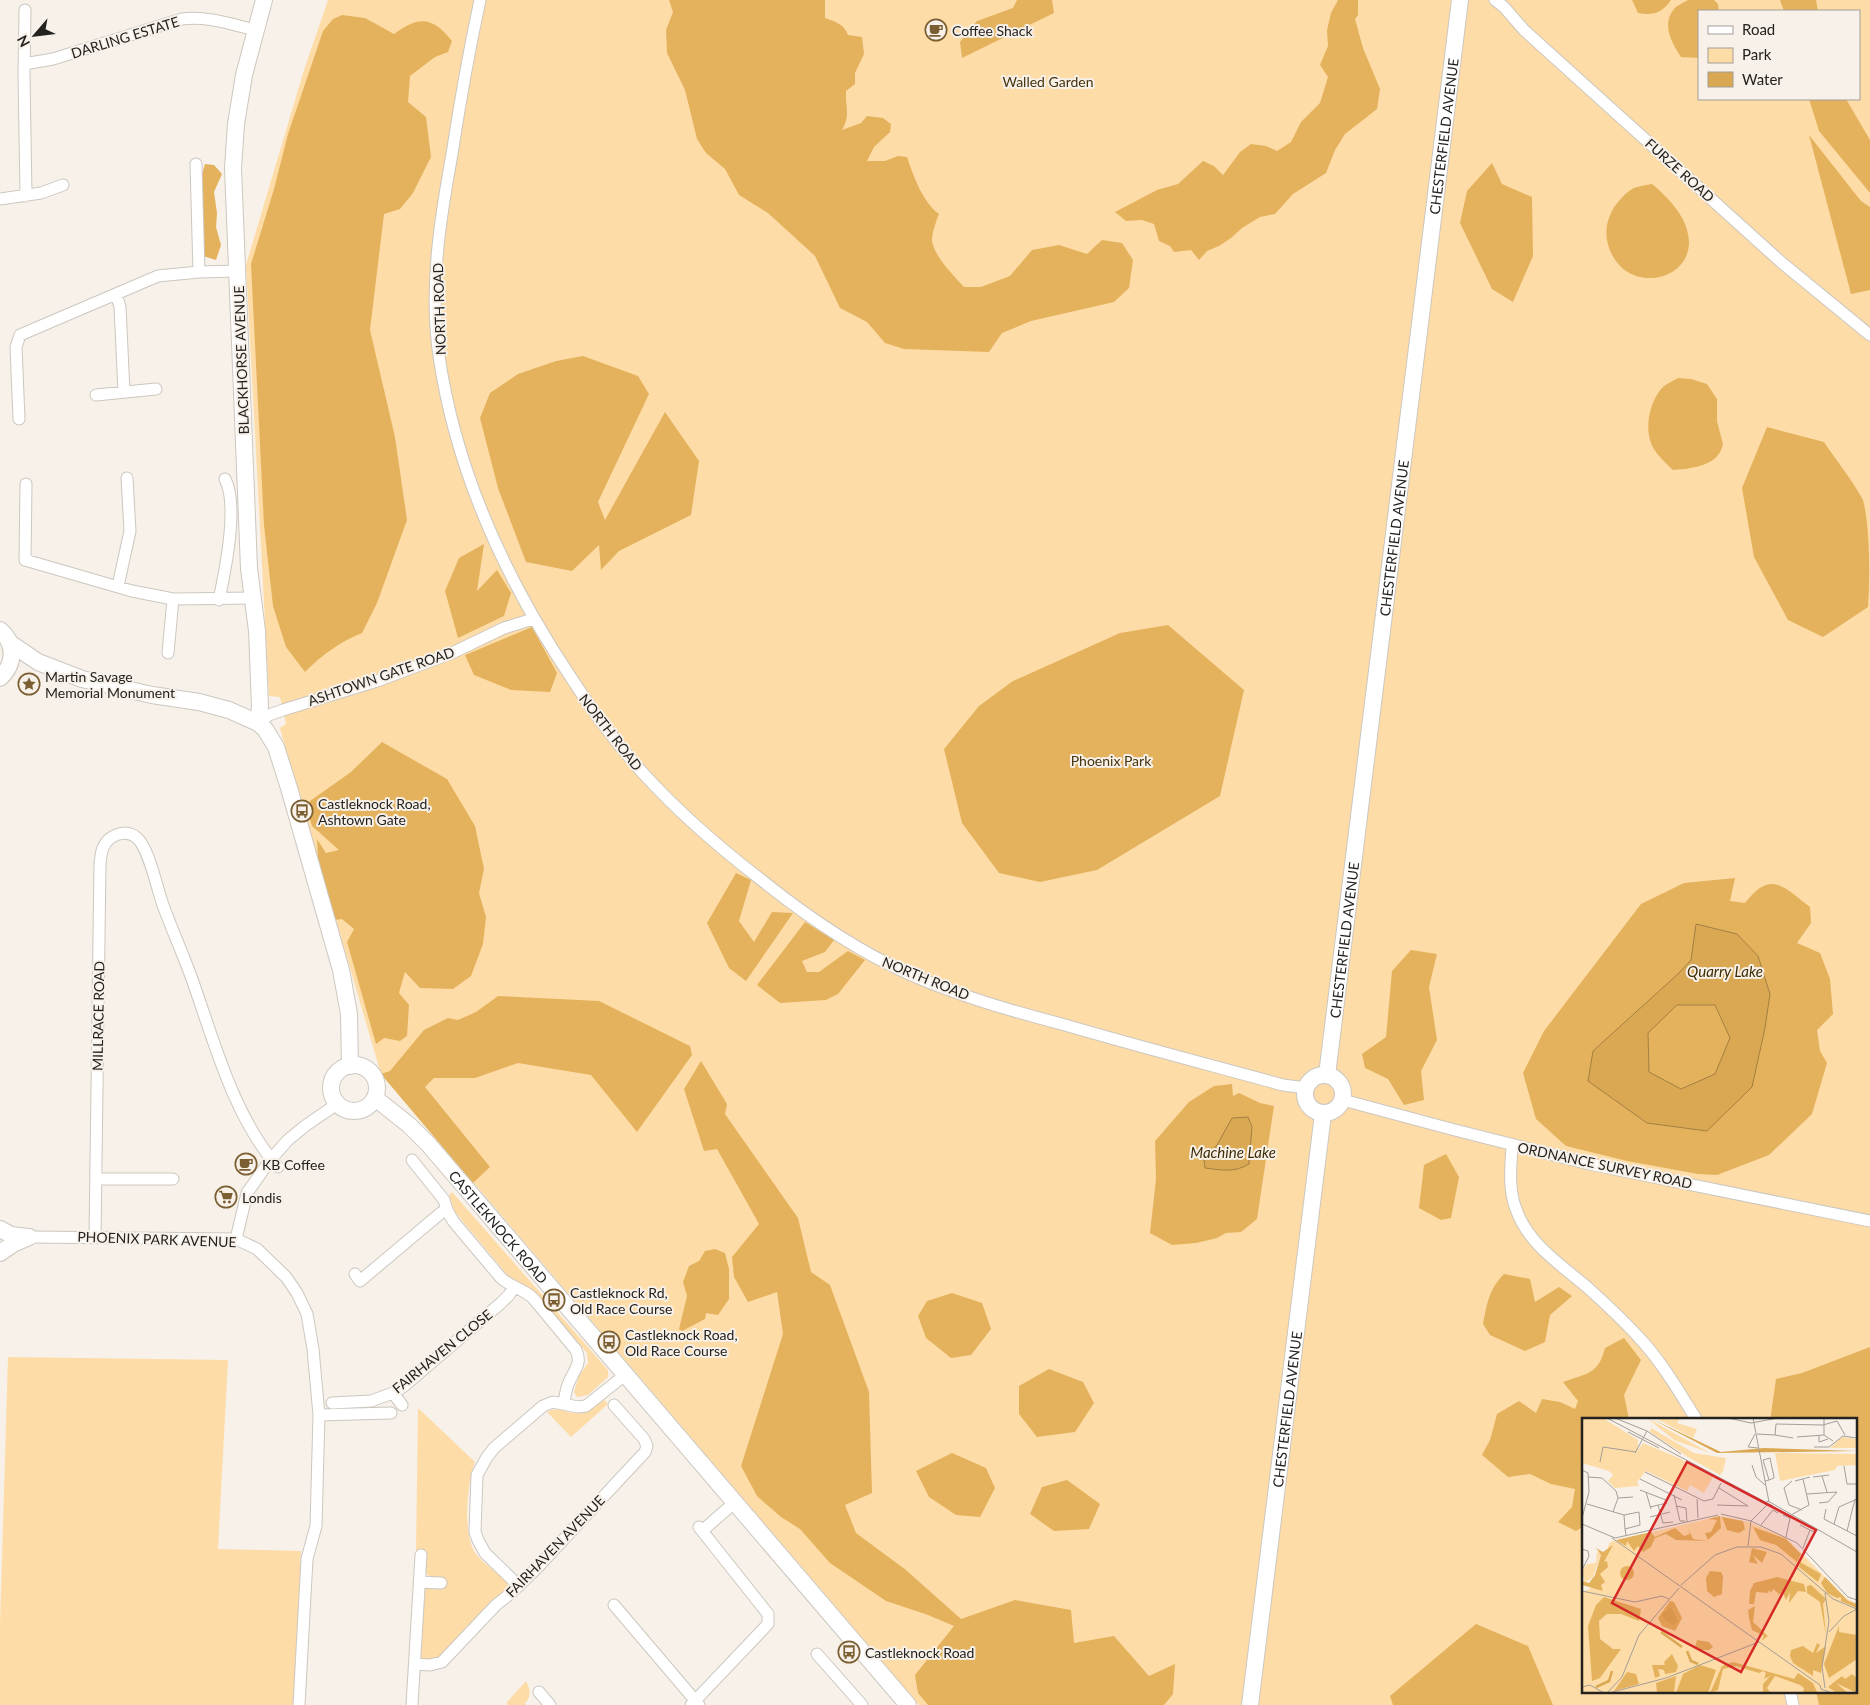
<svg xmlns="http://www.w3.org/2000/svg" width="1870" height="1705" viewBox="0 0 1870 1705" font-family="Lato,sans-serif">
	<rect width="100%" height="100%" fill="#f7f1e9"/>
	<path fill="#fedca7" fill-rule="evenodd" d="M328 0H1870V1705H919L381 1074 283 739 280 728 286 724 280 697 269 696 246 265 304 70ZM1699 11H1859V99H1699ZM1584 1419H1856V1691H1584Z
		M452 1192 608 1370V1377L588 1395 577 1397 574 1392 579 1376 588 1363 587 1353 534 1291 510 1278 455 1212 449 1195Z
		M8 1357 228 1360 218 1549 301 1551 294 1705H0V1625Z
		M604 1400 608 1404 571 1437 547 1412C560 1406 563 1413 575 1413 587 1413 595 1406 604 1400Z
		M418 1408 475 1462C467 1482 462 1536 476 1554 485 1566 502 1574 509 1587L472 1622 439 1659 424 1660 421 1658 419 1653 425 1589 427 1586 430 1577 424 1572 425 1557 416 1553Z
		M526 1681C530 1689 532 1696 525 1703L526 1705H507V1702Z"/>
	<path fill="#e4b25c" d="M669 0H825V18C836 22 844 24 848 35L862 37 864 54 855 73V84L846 91C845 108 851 114 842 130L861 123 867 116 883 118 891 124 890 132 874 147 867 161H885L898 156 907 157C914 177 922 201 939 214 936 222 932 232 932 241 934 256 954 276 964 287H981L1010 276 1032 250 1059 245 1087 254 1102 240 1122 243 1133 260 1129 288 1114 302 1031 321 1002 333 989 352 904 349 885 343 867 322 840 308 815 256 768 213 739 195 725 169 706 153 697 139 685 90 667 53 666 30 673 12Z
		M1017 0H1052L1054 13 962 58 960 42 977 21 1013 8Z
		M1338 0H1358V15L1355 19 1363 48 1380 89 1377 109 1345 134 1335 150 1326 173 1293 194 1275 214 1260 217 1242 228 1231 238 1219 246 1207 251 1199 260 1191 250 1174 252 1170 246 1159 241 1154 224 1142 220 1126 221 1115 212 1157 190 1178 184 1203 161 1214 166 1223 175 1240 152 1251 144 1266 146 1277 151 1291 142 1301 122 1320 103 1328 77 1320 65 1328 46 1327 30 1331 13Z
		M1632 0H1671C1662 13 1653 16 1638 13Z
		M1688 0H1714L1718 4 1719 11H1699V58L1681 57C1672 43 1661 25 1674 9 1677 5 1684 3 1688 0Z
		M1780 0H1816L1818 11H1784Z
		M342 15 365 18 394 34C419 16 432 16 452 41L448 52 435 57 410 76 408 102 426 117 431 157 413 193 400 209 384 214 370 330 395 437 407 520 377 603 362 633C340 642 323 654 305 672L286 647 273 606 264 525 251 264 274 189 288 134 323 31 333 19Z
		M1809 99H1846L1870 140V193L1819 131Z
		M1809 135 1861 201 1870 207V290L1851 294Z
		M1492 163 1502 184 1532 197 1533 256 1513 302 1492 289 1460 223 1467 191Z
		M205 164 214 165 222 174 214 192 217 213 216 227 221 245 216 260 203 256 201 178Z
		M1652 184C1670 199 1689 219 1689 243 1688 278 1642 289 1620 266 1602 246 1602 220 1619 201 1623 196 1628 191 1634 188 1639 186 1646 185 1652 184Z
		M583 356 638 376 649 394 598 502 605 520 665 412 699 461 691 515 619 551 601 570 599 545 572 571 526 562 498 488 480 418 490 393 518 374 556 361Z
		M1678 378 1691 379 1707 384 1717 399V421L1723 444C1722 447 1721 452 1718 455 1709 467 1687 469 1673 470 1665 462 1653 452 1650 440 1645 423 1651 398 1664 386 1668 383 1673 381 1678 378Z
		M1767 427 1824 442C1836 460 1853 481 1863 500 1870 525 1870 579 1868 607L1823 637 1788 620 1754 557 1742 488Z
		M484 544 477 591 497 570 511 593 504 616 458 638 445 591 459 558Z
		M1168 625 1244 690 1220 796 1097 870 1040 882 999 873 962 823 944 749 979 706 1013 681 1120 633Z
		M532 627 557 673 550 692 511 690 474 675 465 655Z
		M382 742 447 779 475 826 484 869 479 893 486 917 483 944 471 976 453 989 420 988 405 972 399 993 409 1005 407 1036 400 1041 384 1038 376 1044 347 942 354 929 342 919 334 920 319 876 317 839 326 853 339 850 312 826 307 808 310 801 351 772Z
		M736 873 751 880 739 921 754 942 772 912 793 913 746 981 729 968 707 923Z
		M1735 878 1730 901 1745 903C1771 870 1782 886 1810 907L1811 923 1797 943 1820 953 1830 979 1833 1014 1817 1030 1820 1051 1827 1063 1812 1114 1769 1155 1717 1175 1698 1174 1627 1161 1566 1146 1536 1119 1523 1073 1544 1031 1641 904 1684 883Z
		M805 922 834 940 825 952 802 961 807 972H819L848 951 865 960 838 994 826 1000 780 1003 757 985Z
		M1411 950 1437 954 1429 987 1437 1040 1421 1071 1424 1100 1404 1105 1388 1079 1365 1068 1362 1054 1386 1037 1392 971Z
		M498 996 599 1001 690 1046 692 1055 637 1132 591 1075 518 1063 475 1078H434L425 1087 490 1167 473 1183 381 1074 390 1071 424 1030 448 1018 458 1020 476 1012Z
		M701 1061 727 1104 725 1114 798 1218 811 1272 830 1285 869 1392 872 1493 845 1505 856 1533 906 1570 961 1619 1015 1600 1071 1610 1074 1643 1114 1636 1149 1676 1175 1664 1173 1694 1164 1705H928L918 1693 915 1675 954 1626 928 1615 886 1601 830 1563 800 1529 781 1517 757 1496 741 1466 783 1334 777 1292 748 1302 734 1277 732 1257 759 1224 717 1149 704 1151 684 1089Z
		M1232 1084 1233 1096 1239 1093 1260 1103 1274 1106 1257 1219 1241 1232 1226 1233 1217 1238 1196 1243 1172 1245 1150 1233 1156 1179 1155 1141 1189 1102 1214 1086Z
		M1446 1154 1459 1177 1451 1218 1441 1220 1419 1208 1424 1165Z
		M715 1249 725 1253 729 1269V1299L718 1315 706 1313 705 1319 682 1331 679 1329 687 1296 683 1282 689 1266 699 1261 705 1251Z
		M1504 1274 1530 1279 1535 1302 1559 1287 1572 1296 1550 1315 1545 1342 1525 1351 1490 1335 1483 1324C1487 1304 1489 1289 1504 1274Z
		M952 1293 982 1303 991 1329 971 1355 951 1358 926 1338 918 1316 927 1301Z
		M1624 1338 1641 1360 1624 1395 1629 1419H1584V1526L1576 1531 1558 1522 1572 1507 1575 1489 1551 1484 1530 1474 1508 1477 1482 1455 1490 1440 1497 1414 1519 1401 1536 1413 1542 1399 1560 1402 1575 1409 1578 1401 1563 1382C1587 1373 1598 1375 1605 1348Z
		M1870 1347V1705H1819L1816 1691H1856V1419H1771V1414L1776 1379 1802 1373Z
		M1049 1369 1083 1382 1094 1403 1075 1432 1037 1437 1019 1414V1386Z
		M952 1453 986 1468 995 1488 980 1517 956 1515 929 1497 916 1471Z
		M1067 1480 1100 1504 1089 1529 1054 1531 1030 1514 1042 1487Z
		M1476 1624 1528 1646 1553 1705H1393L1390 1696Z"/>
	<path fill="#daa852" stroke="#a38043" fill-rule="evenodd" d="M1696 924 1737 934 1758 956 1770 994 1765 1028 1752 1087 1707 1131 1647 1123 1588 1081 1593 1051 1679 973 1691 960ZM1677 1005H1715L1730 1038 1715 1074 1681 1089 1649 1072 1648 1033Z
		M1248 1117 1252 1127 1249 1164C1234 1173 1222 1170 1205 1168L1204 1160 1217 1145 1232 1118Z"/>
	<g fill="none" stroke-linecap="round" stroke-linejoin="round">
		<g stroke="#ccc7bf" stroke-width="13">
			<path id="street" d="M480 0C469 51 460 102 452 154 440 220 429 288 439 356 456 472 507 582 572 679 593 712 616 743 642 772 679 813 721 849 764 882 809 918 856 950 909 974 959 996 1012 1011 1065 1025 1137 1046 1210 1065 1283 1085L1306 1088
				M1495 0 1504 7 1524 30 1781 262 1870 335
				M25 10 24 75 26 196
				M24 64 53 59 182 19C208 16 230 24 255 30
				M196 164 199 272
				M0 199 41 193 63 185
				M116 294 120 307 124 392
				M96 395 156 389
				M19 419 16 347 20 335 158 276 199 272 238 271
				M26 484 25 560 132 591 173 599 253 598
				M118 586 130 531 127 478
				M219 600C225 571 239 505 225 479
				M168 653 173 599
				M258 723 269 715 283 710 377 681 452 653 504 628 533 619
				M1343 1100 1451 1129 1589 1164 1870 1221
				M1512 1145C1511 1166 1508 1189 1516 1209 1528 1244 1560 1264 1587 1287 1606 1304 1627 1324 1644 1343 1664 1366 1680 1393 1696 1419
				M412 1160 444 1200 447 1210 453 1221 501 1278C511 1287 523 1289 533 1298L576 1350C582 1363 575 1369 570 1380 566 1387 565 1396 564 1403
				M96 1179H173
				M29 1237 236 1239 257 1249 286 1277 297 1293 307 1314 313 1349 319 1415 316 1526 307 1559 299 1705
				M95 1237 100 863C101 858 101 852 103 848 108 835 126 828 137 838 149 848 157 889 163 905 172 930 183 954 192 979 214 1041 234 1118 278 1167
				M236 1239 247 1193 271 1159 288 1140 305 1126 337 1104
				M355 1274 360 1281 442 1212 447 1210
				M393 1393 402 1405
				M332 1403 371 1401 393 1393 404 1386 501 1303 509 1295 514 1287
				M319 1415 391 1413
				M702 1531 734 1503
				M420 1582 441 1583
				M519 1586 485 1553 478 1540 475 1532 477 1475 487 1457 494 1448 543 1406 553 1402 578 1407 586 1406 625 1375
				M614 1605 699 1705
				M817 1654 862 1705
				M415 1664 430 1665 442 1662 496 1605 510 1594 537 1568 645 1452 647 1446 644 1439 614 1405
				M1790 1691 1793 1705
				M539 1692 550 1705
				M412 1705 421 1555
				M691 1705 768 1624V1614L699 1527"/>
		</g>
		<g stroke="#ccc7bf" stroke-width="18">
			<g id="secondary">
				<path d="M0 630C16 644 15 664 0 678"/>
				<path d="M10 643 38 662 82 679 152 695 199 702 229 710 258 723 265 729 276 747 289 788 341 970 349 1014 350 1066"/>
				<path d="M258 723 260 707 257 631 249 568 233 168 236 124 244 75 264 0"/>
				<circle cx="354" cy="1088" r="23"/>
				<circle cx="1324" cy="1094" r="19"/>
				<path id="s1" d="M1327 1075 1460 0"/>
				<path id="s2" d="M375 1098 409 1125 429 1145 908 1705"/>
				<path d="M0 1229 11 1235 28 1237"/>
				<path d="M0 1253 13 1244 29 1237"/>
				<path id="s3" d="M1250 1705 1323 1114"/>
			</g>
		</g>
		<use href="#street" stroke="#fff" stroke-width="11"/>
		<use href="#secondary" stroke="#fff" stroke-width="16"/>
	</g>
	<defs>
		<g id="cafe-ring" transform="scale(1.125)"><circle r="9.5" fill="#f7f1e9" stroke="#7b5f32" stroke-width="1.5"/><path d="M-5.5-4.5H6V0H3Q3 3.5 0 3.5H-2.5Q-5.5 3.5-5.5 0ZM3-3.2v2h1.7v-2ZM-6 4.5H4V6H-6Z" fill="#7b5f32"/></g>
		<g id="sight-ring" transform="scale(1.125)"><circle r="9.5" fill="#f7f1e9" stroke="#7b5f32" stroke-width="1.5"/><path d="M0-6L1.8-2.2L6-1.7L2.9 1.2L3.7 5.4L0 3.3L-3.7 5.4L-2.9 1.2L-6-1.7L-1.8-2.2Z" fill="#7b5f32"/></g>
		<g id="bus-ring" transform="scale(1.125)"><circle r="9.5" fill="#f7f1e9" stroke="#7b5f32" stroke-width="1.5"/><path d="M-5-6H5V4H4V6H2V4H-2V6H-4V4H-5ZM-3.5-4V0h7V-4ZM-3.5 1.2v1.5H-2V1.2ZM2 1.2v1.5H3.5V1.2Z" fill="#7b5f32"/></g>
		<g id="supermarket-ring" transform="scale(1.125)"><circle r="9.5" fill="#f7f1e9" stroke="#7b5f32" stroke-width="1.5"/><path d="M-6-5.5h2.5l.6 2H6L4.5 2H-2.5L-4.4-4H-6ZM-1.5 3.2a1.3 1.3 0 1 0 .1 0ZM3 3.2a1.3 1.3 0 1 0 .1 0Z" fill="#7b5f32"/></g>
	</defs>
	<g fill-rule="evenodd">
		<use href="#cafe-ring" x="936" y="30"/>
		<use href="#sight-ring" x="29" y="684"/>
		<use href="#bus-ring" x="302" y="811"/>
		<use href="#cafe-ring" x="246" y="1164"/>
		<use href="#supermarket-ring" x="226" y="1197"/>
		<use href="#bus-ring" x="554" y="1300"/>
		<use href="#bus-ring" x="609" y="1342"/>
		<use href="#bus-ring" x="849" y="1652"/>
	</g>
	<g text-anchor="middle" dominant-baseline="central" stroke-width="4" stroke-linejoin="round" paint-order="stroke">
		<g font-size="14" fill="#24221f" stroke="#f7f1e9" text-anchor="start">
			<text x="952" y="30">Coffee Shack</text>
			<text x="45" y="676">Martin Savage<tspan x="45" dy="16">Memorial Monument</tspan></text>
			<text x="318" y="803">Castleknock Road,<tspan x="318" dy="16">Ashtown Gate</tspan></text>
			<text x="262" y="1164">KB Coffee</text>
			<text x="242" y="1197">Londis</text>
			<text x="570" y="1292">Castleknock Rd,<tspan x="570" dy="16">Old Race Course</tspan></text>
			<text x="625" y="1334">Castleknock Road,<tspan x="625" dy="16">Old Race Course</tspan></text>
			<text x="865" y="1652">Castleknock Road</text>
		</g>
		<g font-size="14" fill="#24221f" stroke="#f7f1e9">
			<text transform="translate(125 37) rotate(-17)">DARLING ESTATE</text>
			<text stroke="none"><textPath href="#s1" startOffset="946">CHESTERFIELD AVENUE</textPath></text>
			<text transform="translate(1680 170) rotate(42)">FURZE ROAD</text>
			<text transform="translate(439 309) rotate(-92)">NORTH ROAD</text>
			<text transform="translate(241 360) rotate(-92)">BLACKHORSE AVENUE</text>
			<text stroke="none"><textPath href="#s1" startOffset="541">CHESTERFIELD AVENUE</textPath></text>
			<text transform="translate(381 676) rotate(-19)">ASHTOWN GATE ROAD</text>
			<text transform="translate(611 732) rotate(52)">NORTH ROAD</text>
			<text stroke="none"><textPath href="#s1" startOffset="136">CHESTERFIELD AVENUE</textPath></text>
			<text transform="translate(926 978) rotate(22)">NORTH ROAD</text>
			<text transform="translate(98 1016) rotate(-89)">MILLRACE ROAD</text>
			<text transform="translate(1605 1165) rotate(12)">ORDNANCE SURVEY ROAD</text>
			<text stroke="none"><textPath href="#s2" startOffset="179">CASTLEKNOCK ROAD</textPath></text>
			<text transform="translate(157 1239) rotate(2)">PHOENIX PARK AVENUE</text>
			<text transform="translate(442 1351) rotate(-39)">FAIRHAVEN CLOSE</text>
			<text stroke="none"><textPath href="#s3" startOffset="298">CHESTERFIELD AVENUE</textPath></text>
			<text transform="translate(555 1546) rotate(-46)">FAIRHAVEN AVENUE</text>
		</g>
		<g font-size="14" fill="#47330d" stroke="#f7f1e9">
			<text x="1048" y="81">Walled Garden</text>
			<text x="1111" y="760">Phoenix Park</text>
		</g>
		<g font-size="15" font-style="italic" fill="#402c05" stroke="#f7f1e9">
			<text x="1725" y="971">Quarry Lake</text>
			<text x="1233" y="1152">Machine Lake</text>
		</g>
	</g>
	<g transform="translate(1582 1418)">
		<rect width="275" height="275" fill="#f7f1e9"/>
		<path d="M0 0H21L56 22V32L61 25 97 40 131 59 122 75 108 67 105 73 64 53 55 64 57 68 33 70 26 63 31 57 27 53 0 45ZM65 0 128 35 92 22ZM98 0 95 5 115 11 111 20 75 1ZM69 10 112 35 144 40 141 53 138 57 106 39 68 14ZM260 19 275 21V30H248ZM193 35 275 36V47L255 48 253 52 198 63ZM138 98 167 104 204 120 264 180 275 186V275H0V174L9 170 28 124ZM15 134 19 136 11 159 3 165 0 152 5 146 14 145Z" fill="#fedca7"/>
		<path d="M138 98 139 110 126 122 123 115 129 114 135 102 126 101ZM140 99 161 103 163 111 157 115 145 112ZM171 109 204 121 219 136 215 144 194 127 178 122ZM93 110 102 118 108 116 106 110 111 121 126 123 94 122 84 116 73 120 69 129 61 134 56 128 52 133 45 123 44 128 34 122 69 114 73 119ZM31 127 22 144 25 143 26 149 18 156 23 164 19 167 21 173 0 167V163L7 165 13 157 19 137 14 130 21 134ZM170 130 185 134 180 145 171 137 176 146 167 144ZM218 144 239 156 236 164 217 149ZM38 155a7 7 0 1 1 14 0a7 7 0 1 1-14 0ZM128 153 139 154 141 158 140 176 132 179 125 173 124 160ZM195 159 222 166 224 174 216 173 207 185 208 174 204 182 201 175 197 176 191 171 189 175 187 172 186 175 174 174 172 186H167L168 173 172 165ZM243 159 266 183 275 186V190L259 183V179L255 180 245 175 239 165ZM229 167 244 181 241 186 244 217 238 184 225 175V168ZM22 179 59 191 57 203 39 196H25L17 203 18 221 31 231H39L18 260 10 263 6 208 14 187ZM88 183 92 184 100 200 93 213 80 208 76 200ZM173 188 171 204 186 218 179 223 182 218 170 212 167 200 166 192ZM257 208V214L275 217V241L247 260 242 246ZM115 222 127 224 131 229 127 232H117L113 229ZM235 225 238 227 234 235 244 228 239 255 231 252V258L211 245 208 238 209 232 221 228 231 235ZM90 236 96 248 94 254 83 256 82 252 76 251 78 258 73 260 70 247H83L82 244ZM151 244 212 261 216 255 231 265 235 274 221 275 222 270 218 267 193 258 185 270 188 274 181 275V266L188 258 182 261 184 255 181 253 177 255 154 248 141 251 136 272 128 275 140 248ZM118 247 134 252 126 275H94L101 256ZM45 254 54 256 57 266 32 273ZM270 256 275 260V275L254 265 266 275H255L246 269 260 258 263 261ZM94 258 92 275H75L74 265Z" fill="#e4b25c"/>
		<path d="M68 0 139 34 182 30 275 33 135 35ZM89 189 96 203 91 207 82 201 80 196Z" fill="#daa852"/>
		<path fill="none" stroke="#daa852" stroke-width="2.5" d="M79 214 100 229M105 233 109 243 116 246M14 269 27 263 30 253"/>
		<path fill="none" stroke="#a39e98" stroke-width="1" d="M25 0 191 88M33 0 65 13 99 36M146 0 169 5 196 0M171 0 187 84M242 0V17L251 23M194 6 241 7 255 3 263 17M46 14 77 30M173 16 166 29 176 30M175 16 193 17 194 6M193 17 211 20M237 17V24L246 21M215 19 242 17M232 29H247L261 18 275 20M53 35 65 13M18 44 21 29 54 34M170 47 174 59 183 67M262 48 265 66H275M0 52 6 55 7 74 0 100M63 54 122 83 131 81 139 65M240 58 245 74M6 59 20 60 34 73 36 80 31 94M231 59 247 57M58 61 100 82M183 63 187 62 192 60V59L188 40 181 42 187 62M210 63 202 70 207 87 220 92M213 63 228 59M58 72 84 82M64 74 69 91M225 76 255 74M92 77 98 103H103M36 80 51 79M115 81 116 100M183 85 186 83 275 134M237 85 246 84 255 74M5 86 42 97M76 87 81 105 91 104M135 87 166 88 137 70M94 88 104 90 105 104M68 89 85 85M244 91 242 101 275 118M139 96 169 103 215 125 266 179 275 182M201 97 208 100 204 119M209 97 227 87 221 61M68 99 88 94M0 106 33 120 136 97M252 106 257 89 275 81M179 107 191 92 196 95M218 107 232 114M43 111 42 97 57 94 58 107 43 111 44 117M265 113 273 81M30 120 238 267 239 271 250 275M166 128 169 103 185 87M221 130 228 112M0 131 6 133 7 138 0 152M99 167 133 137 155 129H179L199 136 251 181 275 191M0 173 53 184 80 178 87 181M247 214 262 198 275 191M0 269 8 267 22 275M243 270 240 249 247 203 243 175M25 275 40 259 57 217 97 170M27 275 84 260 177 224"/>
		<path fill="#d62828" fill-opacity="0.15" stroke="#d62828" stroke-width="2.5" d="M105 44 234 112 159 254 30 185Z"/>
		<rect width="275" height="275" fill="none" stroke="#24221f" stroke-width="2.5"/>
	</g>
	<rect x="1698" y="10" width="162" height="90" fill="#f7f1e9" stroke="#a39e98"/>
	<rect x="1708" y="26" width="25" height="8" fill="#ffffff" stroke="#a39e98"/>
	<text x="1742" y="35" font-size="15" fill="#24221f">Road</text>
	<rect x="1708" y="48" width="25" height="15" fill="#fedca7" stroke="#a39e98"/>
	<text x="1742" y="60" font-size="15" fill="#24221f">Park</text>
	<rect x="1708" y="72" width="25" height="15" fill="#daa852" stroke="#a39e98"/>
	<text x="1742" y="85" font-size="15" fill="#24221f">Water</text>
	<g transform="translate(35 35) rotate(242)" stroke="#f7f1e9" stroke-width="4" paint-order="stroke">
	<path d="M0-4L9 19L0 12L-9 19Z" fill="#24221f"/>
	<text y="-8" font-size="14" font-weight="bold" text-anchor="middle" fill="#24221f">N</text>
	</g>
</svg>
